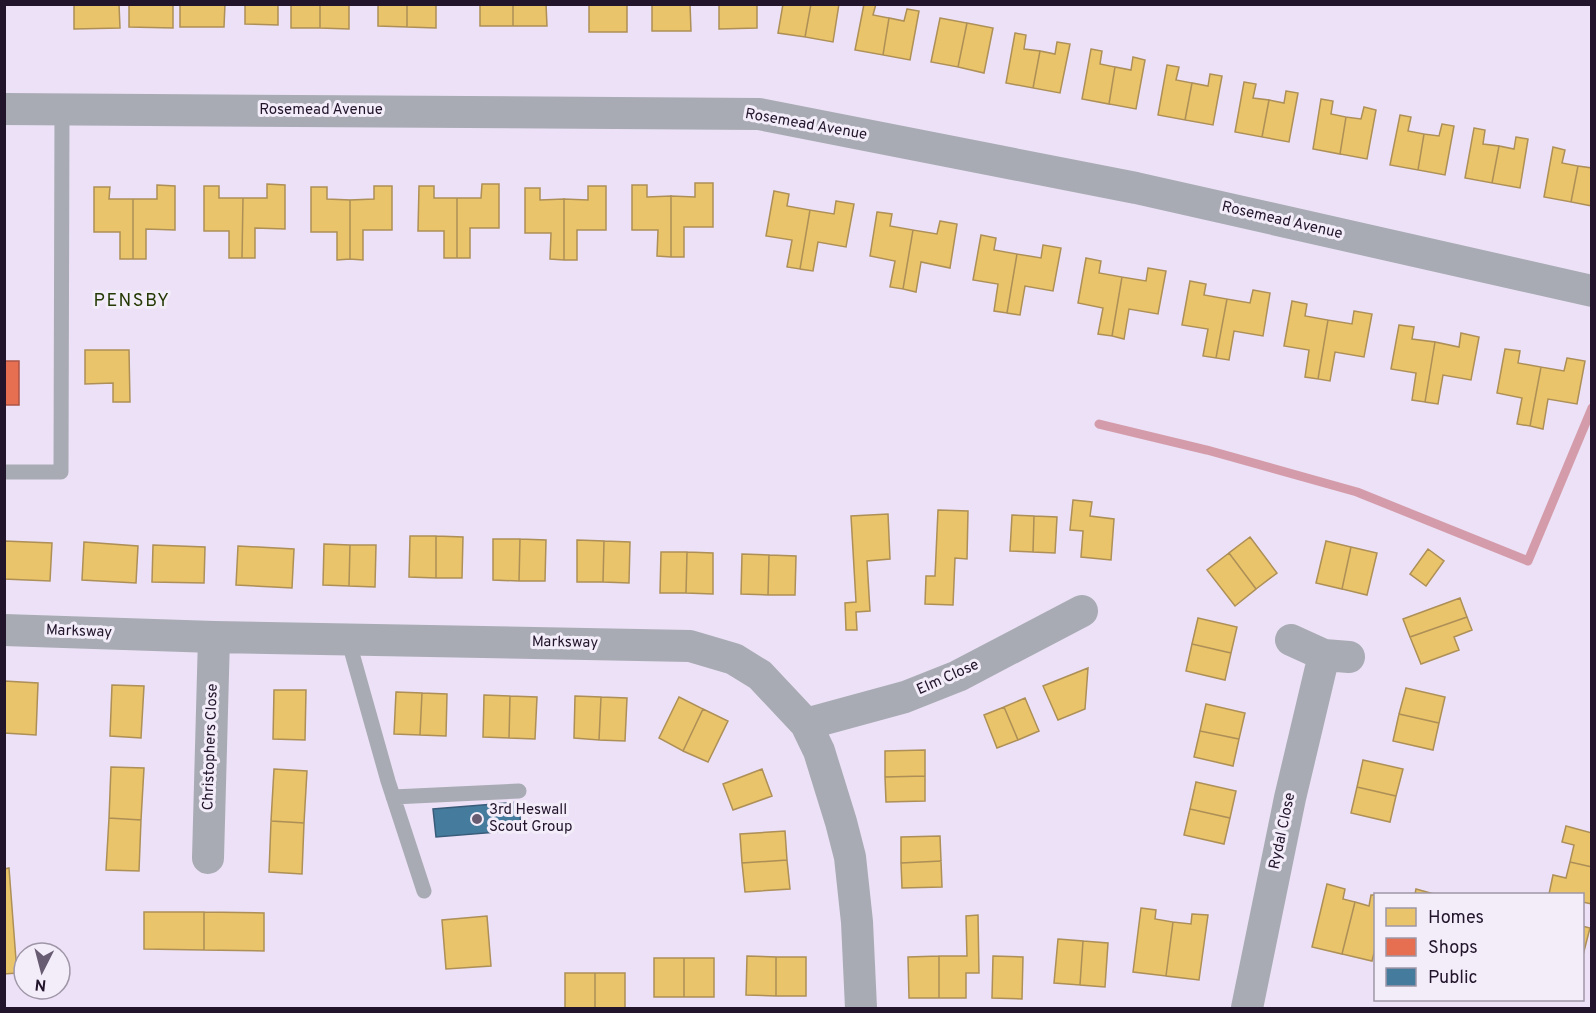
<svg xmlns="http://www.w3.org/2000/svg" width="1596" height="1013" viewBox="0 0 1596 1013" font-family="Overpass,sans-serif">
	<rect width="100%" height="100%" fill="#ece1f6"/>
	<path fill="#e9c46a" stroke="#ad8f57" stroke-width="1.5" d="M74 4H119L120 28 74 29Z
		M129 4H173V28L129 27Z
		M180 4H225L224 27H180Z
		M245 4H278V25L245 24Z
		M291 4H320V28H291Z
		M320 4H349V29L320 28Z
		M378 4H407V27L378 26Z
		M407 4H436V28L407 27Z
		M480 4H513V26H480Z
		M513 4H546L547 26H513Z
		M589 4H627V32H589Z
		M652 4H690L691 31H652Z
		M719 4H757V28L719 29Z
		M783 4H811L805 37 778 33Z
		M811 4H839L833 42 805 37Z
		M864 4H876L873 15 889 18 883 55 855 50Z
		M907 9 919 11 910 60 883 55 889 18 904 21Z
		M940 18 967 23 958 67 931 62Z
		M967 23 993 28 984 73 958 67Z
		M1015 33 1026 35 1024 49 1040 51 1033 88 1006 83Z
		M1057 42 1070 44 1060 93 1033 88 1040 51 1055 54Z
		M1091 49 1102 51 1100 64 1115 67 1109 104 1082 99Z
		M1133 57 1145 60 1136 109 1109 104 1115 67 1131 70Z
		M1167 65 1179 67 1176 80 1192 83 1185 120 1158 115Z
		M1210 74 1222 76 1213 125 1185 120 1192 83 1208 86Z
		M1244 82 1256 84 1253 98 1269 100 1262 137 1235 132Z
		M1286 91 1298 93 1289 142 1262 137 1269 100 1284 103Z
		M1321 99 1333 101 1331 114 1346 117 1340 154 1313 149Z
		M1364 107 1376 110 1367 159 1340 154 1346 117 1361 119Z
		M1400 115 1411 117 1408 131 1424 134 1418 170 1390 165Z
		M1442 124 1454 126 1445 175 1418 170 1424 134 1439 136Z
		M1474 128 1485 130 1483 144 1499 146 1492 183 1465 178Z
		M1516 137 1528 139 1520 188 1492 183 1499 146 1514 149Z
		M1553 147 1565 150 1562 163 1578 166 1571 202 1544 197Z
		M1578 166 1592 168V206L1571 202Z
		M695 183H713V227H684V257H671V196L695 197Z
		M267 184 285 185V229L255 228V258H242L243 198H267Z
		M482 184H499V228H470V258H457V198H481Z
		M157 185 175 186V230L146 229V259H133V199H157Z
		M632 185H647V197L671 196V257L657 256 658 230H632Z
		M204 186H219V198H243L242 258H229V231H204Z
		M374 186H392V230H363V260L350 259V200L374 199Z
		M419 186H434V198H457V258H444V231H418Z
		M588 186H606V230H577V260H564V199L588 200Z
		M94 187H110L109 199H133V259H120V232H94Z
		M311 187H327V199L350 200V259L337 260V232H311Z
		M525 188H540V200L564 199V260L550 259 551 233H525Z
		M774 191 789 194 787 206 810 210 800 269 787 267 792 240 766 236Z
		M836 201 854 204 846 247 818 242 813 271 800 269 810 210 834 214Z
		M877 212 892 214 890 226 913 230 903 289 890 287 895 261 870 256Z
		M940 221 957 224 950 268 921 262 916 292 903 289 913 230 937 234Z
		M981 235 996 238 994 250 1017 254 1007 313 994 311 998 284 973 280Z
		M1043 245 1061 248 1053 291 1025 286 1020 315 1007 313 1017 254 1041 258Z
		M1086 258 1101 261 1099 273 1122 277 1112 336 1098 334 1103 308 1078 303Z
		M1148 268 1166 271 1158 314 1129 309 1124 339 1112 336 1122 277 1146 281Z
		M1190 281 1206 284 1204 295 1227 299 1216 358 1203 356 1208 329 1182 325Z
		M1253 290 1270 293 1263 336 1234 331 1229 360 1216 358 1227 299 1250 303Z
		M1292 301 1307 304 1305 316 1328 320 1318 379 1305 377 1309 350 1284 346Z
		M1354 311 1372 314 1364 357 1335 352 1330 381 1318 379 1328 320 1352 324Z
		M1399 325 1414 327 1412 339 1435 342 1425 402 1412 400 1416 373 1391 369Z
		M1461 333 1479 337 1471 380 1443 375 1438 404 1425 402 1435 342 1459 347Z
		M1505 349 1520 351 1518 363 1541 367 1530 426 1517 424 1522 398 1497 393Z
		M85 350H129L130 402H113V383L85 384Z
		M1567 358 1585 361 1577 404 1548 399 1543 429 1530 426 1541 367 1564 371Z
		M1073 500 1092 502 1090 516 1114 519 1111 560 1081 557 1083 531 1070 530Z
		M938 510 968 511 967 559 955 558 953 605 925 604 926 576H935Z
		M888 514 890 559 867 561 870 611 856 612 857 630H846L845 603 856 602 851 516Z
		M1012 515 1034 516 1033 552 1010 551Z
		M1034 516 1057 517 1055 553 1033 552Z
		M410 536H436V578L409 577Z
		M436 536 463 537 462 578H436Z
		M1250 537 1277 573 1256 589 1229 553Z
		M493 539H520L519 581 493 580Z
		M520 539 546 540 545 581H519Z
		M577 540 604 541 603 582H577Z
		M4 541 52 543 50 581 4 579Z
		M604 541 630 542 629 583 603 582Z
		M1326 541 1351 547 1342 589 1316 583Z
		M84 542 138 546 136 583 82 580Z
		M324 544 350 545 349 586 323 585Z
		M153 545 205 547 204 583 152 582Z
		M350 545H376L375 587 349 586Z
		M238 546 294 549 292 588 236 585Z
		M1351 547 1377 553 1367 595 1342 589Z
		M1428 549 1444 561 1426 586 1410 574Z
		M661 552H687L686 593H660Z
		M687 552 713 553V594L686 593Z
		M1229 553 1256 589 1235 606 1207 570Z
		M742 554 769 555 768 595 741 594Z
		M769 555 796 556 795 595H768Z
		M1460 598 1467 617 1410 637 1403 619Z
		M1467 617 1472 630 1454 637 1459 650 1421 664 1410 637Z
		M1198 618 1237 627 1231 653 1192 644Z
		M1192 644 1231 653 1225 680 1186 671Z
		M1088 668 1085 709 1058 720 1043 686Z
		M4 681 38 683 36 735 4 733Z
		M112 685 144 686 141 738 110 736Z
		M1406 688 1445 697 1439 723 1399 714Z
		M274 690H306L305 740 273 739Z
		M396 692 422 693 420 735 394 734Z
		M422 693 447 694 446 736 420 735Z
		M484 695 510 696 509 738 483 737Z
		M510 696 537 697 535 739 509 738Z
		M575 696 601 697 599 740 574 738Z
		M601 697 627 698 625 741 599 740Z
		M679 697 703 709 683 751 659 738Z
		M1025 698 1039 731 1018 740 1004 707Z
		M1206 704 1245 713 1239 739 1200 731Z
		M1004 707 1018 740 997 748 984 715Z
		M703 709 728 721 708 762 683 751Z
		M1399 714 1439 723 1433 750 1393 741Z
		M1200 731 1239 739 1233 766 1194 757Z
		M925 750V776L885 777V751Z
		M1363 760 1403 769 1396 796 1357 787Z
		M111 767 144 768 141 820 109 818Z
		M274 769 307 771 304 823 271 821Z
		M762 769 772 796 733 810 723 784Z
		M925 776V801L886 802 885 777Z
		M1196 782 1236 791 1230 818 1190 809Z
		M1357 787 1396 796 1390 822 1351 813Z
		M1190 809 1230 818 1224 844 1184 835Z
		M109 818 141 820 139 871 106 870Z
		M271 821 304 823 302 874 269 872Z
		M1566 826 1592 833V867L1570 862 1574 845 1562 842Z
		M785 831 787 860 742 863 740 834Z
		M940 836 941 861 901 863V837Z
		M787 860 790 889 745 892 742 863Z
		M941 861 942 887 902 888 901 863Z
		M1570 862 1592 867V904L1582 902V894H1549L1553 875 1566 878Z
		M9 868 17 973 4 974V869Z
		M1327 884 1345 889 1343 899 1355 902 1342 954 1312 947Z
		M1416 889 1434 894H1415Z
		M1371 895H1376V945L1372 961 1342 954 1355 902 1369 906Z
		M1141 908 1156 910 1155 919 1173 922 1166 976 1133 972Z
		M144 912H204V950L144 949Z
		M204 912 264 913V951L204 950Z
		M1192 914 1208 915 1199 980 1166 976 1173 922 1191 924Z
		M978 915 979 973H966V998H939V956H967L966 916Z
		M487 916 491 966 446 969 442 920Z
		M1582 926 1590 928 1582 959Z
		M1058 939 1083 941 1080 985 1054 983Z
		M1083 941 1108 943 1105 987 1080 985Z
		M747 956 776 957V996L746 995Z
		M939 956V998H909L908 957Z
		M993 956 1023 957 1022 999 992 998Z
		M776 957H806V996H776Z
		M654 958H684V997H654Z
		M684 958H714V997H684Z
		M565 973H595V1008H565Z
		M595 973H625V1008H595Z"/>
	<path fill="#e76f51" stroke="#ac5446" stroke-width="1.5" d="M4 361H19V405H4Z"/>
	<path fill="#457b9d" stroke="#3a5c7b" stroke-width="1.5" d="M519 802 521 830 436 837 433 809Z"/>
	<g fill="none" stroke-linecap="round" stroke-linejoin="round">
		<path stroke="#d49caa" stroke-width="9" d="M1099 424 1207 450 1357 492 1528 561 1592 408"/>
		<path stroke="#a8abb3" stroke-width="15" d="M4 472H61L62 108
			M348 639 388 781 424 891
			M393 797 519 791"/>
		<path stroke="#a8abb3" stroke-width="32" d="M4 109 759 114 1136 188 1592 291
			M4 630 214 637 690 646 734 659 760 675 806 724 819 751 841 822 850 857 857 922 861 1008
			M1291 640 1324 655 1349 657
			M806 724 905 697 958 676 1082 611
			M208 858 214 637
			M1247 1008 1290 798 1324 655"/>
	</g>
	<circle fill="#685c72" stroke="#f3ecf9" stroke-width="2" cx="477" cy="819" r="6"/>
	<g text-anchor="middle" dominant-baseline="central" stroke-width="6" stroke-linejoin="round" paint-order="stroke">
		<g font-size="15" fill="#21142b" stroke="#f3ecf9">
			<text x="321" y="110">Rosemead Avenue</text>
			<text transform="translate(806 125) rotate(10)">Rosemead Avenue</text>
			<text transform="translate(1282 221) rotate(13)">Rosemead Avenue</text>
			<text transform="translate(79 632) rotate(2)">Marksway</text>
			<text transform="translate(565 643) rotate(1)">Marksway</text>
			<text transform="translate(948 678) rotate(-24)">Elm Close</text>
			<text transform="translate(211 747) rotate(-88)">Christophers Close</text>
			<text transform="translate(1283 831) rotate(-78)">Rydal Close</text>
		</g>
		<g font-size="15" fill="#21142b" stroke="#f3ecf9" text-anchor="start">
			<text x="489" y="810">3rd Heswall<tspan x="489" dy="17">Scout Group</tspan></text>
		</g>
		<g font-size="18" letter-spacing="1.5" fill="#243904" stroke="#f3ecf9">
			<text x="132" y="301">PENSBY</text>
		</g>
	</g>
	<rect width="1596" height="1013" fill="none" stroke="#21142b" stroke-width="12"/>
	<rect x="1374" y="893" width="210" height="108" fill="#f3ecf9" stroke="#9f96a7" stroke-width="1.5"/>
	<rect x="1386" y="908" width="30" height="18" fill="#e9c46a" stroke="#9f96a7" stroke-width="1.5"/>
	<text x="1428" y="923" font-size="18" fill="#21142b">Homes</text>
	<rect x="1386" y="938" width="30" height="18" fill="#e76f51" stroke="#9f96a7" stroke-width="1.5"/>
	<text x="1428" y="953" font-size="18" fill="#21142b">Shops</text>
	<rect x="1386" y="968" width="30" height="18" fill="#457b9d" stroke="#9f96a7" stroke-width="1.5"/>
	<text x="1428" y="983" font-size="18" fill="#21142b">Public</text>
	<g transform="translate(42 971) rotate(186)"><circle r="28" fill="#f3ecf9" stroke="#9f96a7" stroke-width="1.5"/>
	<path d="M0-4.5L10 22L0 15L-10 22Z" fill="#685c72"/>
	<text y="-9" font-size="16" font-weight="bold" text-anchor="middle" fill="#21142b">N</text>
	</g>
</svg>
